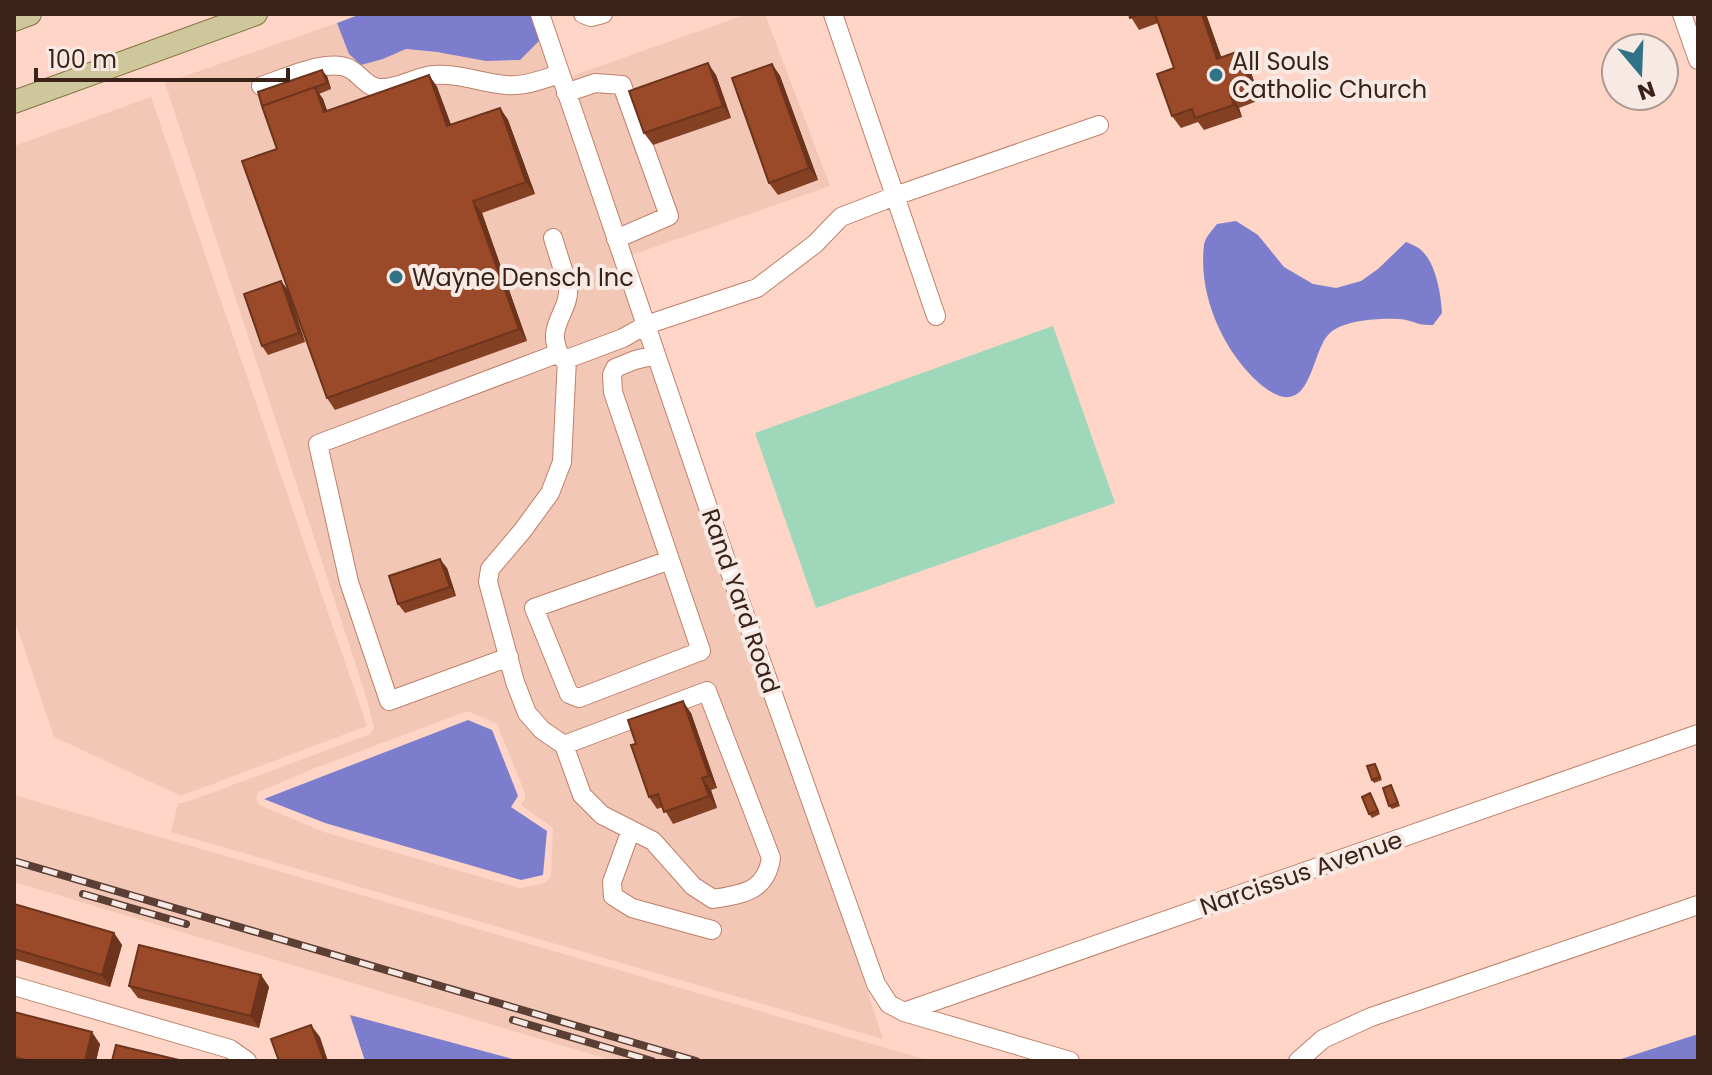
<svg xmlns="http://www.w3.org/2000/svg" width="1712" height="1075" viewBox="0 0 1712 1075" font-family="Poppins,sans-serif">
	<rect width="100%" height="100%" fill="#fed5c6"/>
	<path fill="#f3c7b6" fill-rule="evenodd" d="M747 14H765L830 186 617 260 831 879 883 1039 171 832 178 803H184L370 734 374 728 366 696 165 83 337 23 349 54 361 65 383 59 406 49 437 52 540 40 555 82ZM465 712H470L497 724 525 793V799L521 805 553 828 551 876 545 883 520 888 324 832 260 805 257 801V794L261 791 315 768Z
		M151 97 367 726 181 796 54 737 14 618V146Z
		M14 795 389 903 931 1061H614L14 882Z"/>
	<path fill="#9fd7ba" d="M1053 326 1115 503 816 608 755 433Z"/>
	<path fill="#7c7ecd" d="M361 14H531L540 40 520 60 486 61 437 52 406 49 383 59 361 65 349 54 337 23Z
		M1236 221 1258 235 1284 267 1313 284 1336 288 1361 281 1378 269 1406 242C1411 244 1419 247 1423 252 1436 265 1441 294 1442 313L1433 325C1417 326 1411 319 1398 319 1378 318 1341 320 1328 335 1314 350 1311 400 1285 397 1276 396 1266 389 1259 383 1222 350 1198 294 1204 245 1205 237 1212 231 1217 224Z
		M468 720 492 730 518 796 511 807 547 831 543 875 521 880 325 823 264 799Z
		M350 1015 520 1061H365Z
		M1698 1034V1061H1615Z"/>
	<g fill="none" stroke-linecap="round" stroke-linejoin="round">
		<g stroke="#be8069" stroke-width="20">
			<path id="minor" d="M540 14 742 607 876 984 889 1004 904 1012 1070 1061
				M583 14 591 17 603 14
				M833 14 936 316
				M1682 14 1698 60
				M261 86C284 79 328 57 350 69 360 74 367 88 380 88 398 89 415 77 433 75 459 73 481 83 506 85 524 87 543 79 560 74
				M566 93 595 83 622 85 669 216 616 239
				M553 238 568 286C571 313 542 327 562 358L567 359 623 338 646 325 757 288 815 244 841 217 895 196 1099 125
				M656 355 635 360 615 368 612 375 613 392 701 651 579 698 569 694 534 608 670 560
				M509 657 389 701 349 582 318 444 559 353
				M564 745 582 795 602 815 653 841 693 886 713 899C742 894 766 892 771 858L707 691 564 745 542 730 527 713 515 682 488 582 490 569 523 530 550 493 562 462 567 359
				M631 830 612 882 613 896 632 908 712 930
				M14 986 230 1049 247 1061
				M904 1012 1698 734
				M1298 1061 1323 1039 1371 1017 1698 905"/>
		</g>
		<g stroke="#847542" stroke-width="24">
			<path id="major" d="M14 20 30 14
				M14 102 256 14"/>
		</g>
		<use href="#minor" stroke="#fff" stroke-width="18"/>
		<use href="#major" stroke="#cdc79b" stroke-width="22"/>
		<g stroke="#5b3f35" stroke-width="8">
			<path id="rail" d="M14 861 696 1061
				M83 894 186 924
				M513 1020 652 1061"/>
		</g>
		<use href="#rail" stroke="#f7e9e4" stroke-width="5" stroke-dasharray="15" stroke-linecap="butt"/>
	</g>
	<path fill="#844023" d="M1129 14H1206L1221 57 1248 63 1260 100 1239 108 1242 117 1204 130 1198 122 1181 128 1172 116 1174 68 1158 23 1139 30Z
		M772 64 780 76 818 180 778 195 769 183Z
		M429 75 437 87 451 125 500 108 508 120 535 194 482 213 527 341 335 410 327 398 277 149 262 106 327 76 331 89 319 94 323 99 327 111Z
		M716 75 731 118 653 145 644 133Z
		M288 290 305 342 268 355 262 346Z
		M447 568 456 596 405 613 398 604Z
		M691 713 717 788 711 790 717 808 673 824 663 807 657 809 649 797 636 744Z
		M1377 767 1382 780 1374 783 1372 780Z
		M1391 785 1400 806 1392 809 1389 806Z
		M1370 793 1380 814 1372 818 1369 814Z
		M14 904 114 933 122 945 110 987 14 959Z
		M261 975 269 987 259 1028 138 998 129 986Z
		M14 1012 100 1044 96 1061H14Z"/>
	<path fill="#6c341d" d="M1202 14H1206L1226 70 1217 59Z
		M1239 51 1248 63 1260 100 1252 88Z
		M708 63 716 75 731 118 723 106Z
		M772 64 780 76 818 180 809 168Z
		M322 70 327 76 331 89 327 83Z
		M429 75 437 87 456 138 447 126Z
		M315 87 323 99 332 124 324 112Z
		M1231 96 1239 108 1242 117 1234 105Z
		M500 108 508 120 535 194 526 182Z
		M473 201 482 213 527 341 519 329Z
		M281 281 288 290 305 342 299 333Z
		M440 559 447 568 456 596 450 587Z
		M683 701 691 713 717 788 709 776Z
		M702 778 711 790 717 808 709 796Z
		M114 933 122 945 110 987 102 975Z
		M261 975 269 987 259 1028 251 1016Z
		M311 1025 320 1037 328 1061H324Z
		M92 1032 100 1044 96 1061H85Z"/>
	<path fill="#9a4a29" stroke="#6c341d" stroke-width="2" d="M1129 14H1140L1130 18Z
		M1155 14H1202L1217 59 1239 51 1252 88 1231 96 1234 105 1195 118 1192 109 1172 116 1157 74 1174 68Z
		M708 63 723 106 644 133 629 91Z
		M772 64 809 168 769 183 732 78Z
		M322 70 327 83 262 106 258 92Z
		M429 75 447 126 500 108 526 182 473 201 519 329 327 398 242 161 277 149 262 106 315 87 324 112Z
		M281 281 299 333 262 346 244 294Z
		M440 559 450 587 398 604 389 576Z
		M683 701 709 776 702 778 709 796 664 812 658 794 649 797 631 745 636 744 628 720Z
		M1375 764 1380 777 1372 780 1367 766Z
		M1391 785 1398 803 1389 806 1383 788Z
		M1370 793 1378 811 1369 814 1362 797Z
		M14 904 114 933 102 975 14 949Z
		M139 945 261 975 251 1016 129 986Z
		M14 1012 92 1032 85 1061H30L14 1057Z
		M311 1025 324 1061H279L271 1039Z
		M116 1045 183 1061H112Z"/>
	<g fill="#327286" stroke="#f7e9e4" stroke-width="3">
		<circle cx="1216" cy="75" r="8"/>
		<circle cx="396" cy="277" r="8"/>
	</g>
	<g text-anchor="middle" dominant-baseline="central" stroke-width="8" stroke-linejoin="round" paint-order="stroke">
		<g font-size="24" fill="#3b2218" stroke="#f7e9e4" text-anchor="start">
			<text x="1232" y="61">All Souls<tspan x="1232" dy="28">Catholic Church</tspan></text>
			<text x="412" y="277">Wayne Densch Inc</text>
		</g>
		<g font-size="24" fill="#3b2218" stroke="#f7e9e4">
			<text transform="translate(741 601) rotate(71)">Rand Yard Road</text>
			<text transform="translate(1301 873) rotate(-19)">Narcissus Avenue</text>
		</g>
	</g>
	<rect width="1712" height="1075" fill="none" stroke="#3b2218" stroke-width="32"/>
	<g transform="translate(1640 72) rotate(161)"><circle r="38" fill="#f7e9e4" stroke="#ac9992" stroke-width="2"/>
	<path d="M0-6L14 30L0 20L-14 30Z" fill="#327286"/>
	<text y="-12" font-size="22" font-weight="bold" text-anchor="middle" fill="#3b2218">N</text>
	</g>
	<path d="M36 68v12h252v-12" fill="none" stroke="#3b2218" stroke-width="4"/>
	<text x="48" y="68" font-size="24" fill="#3b2218" stroke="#f7e9e4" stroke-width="6" paint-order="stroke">100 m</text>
</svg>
